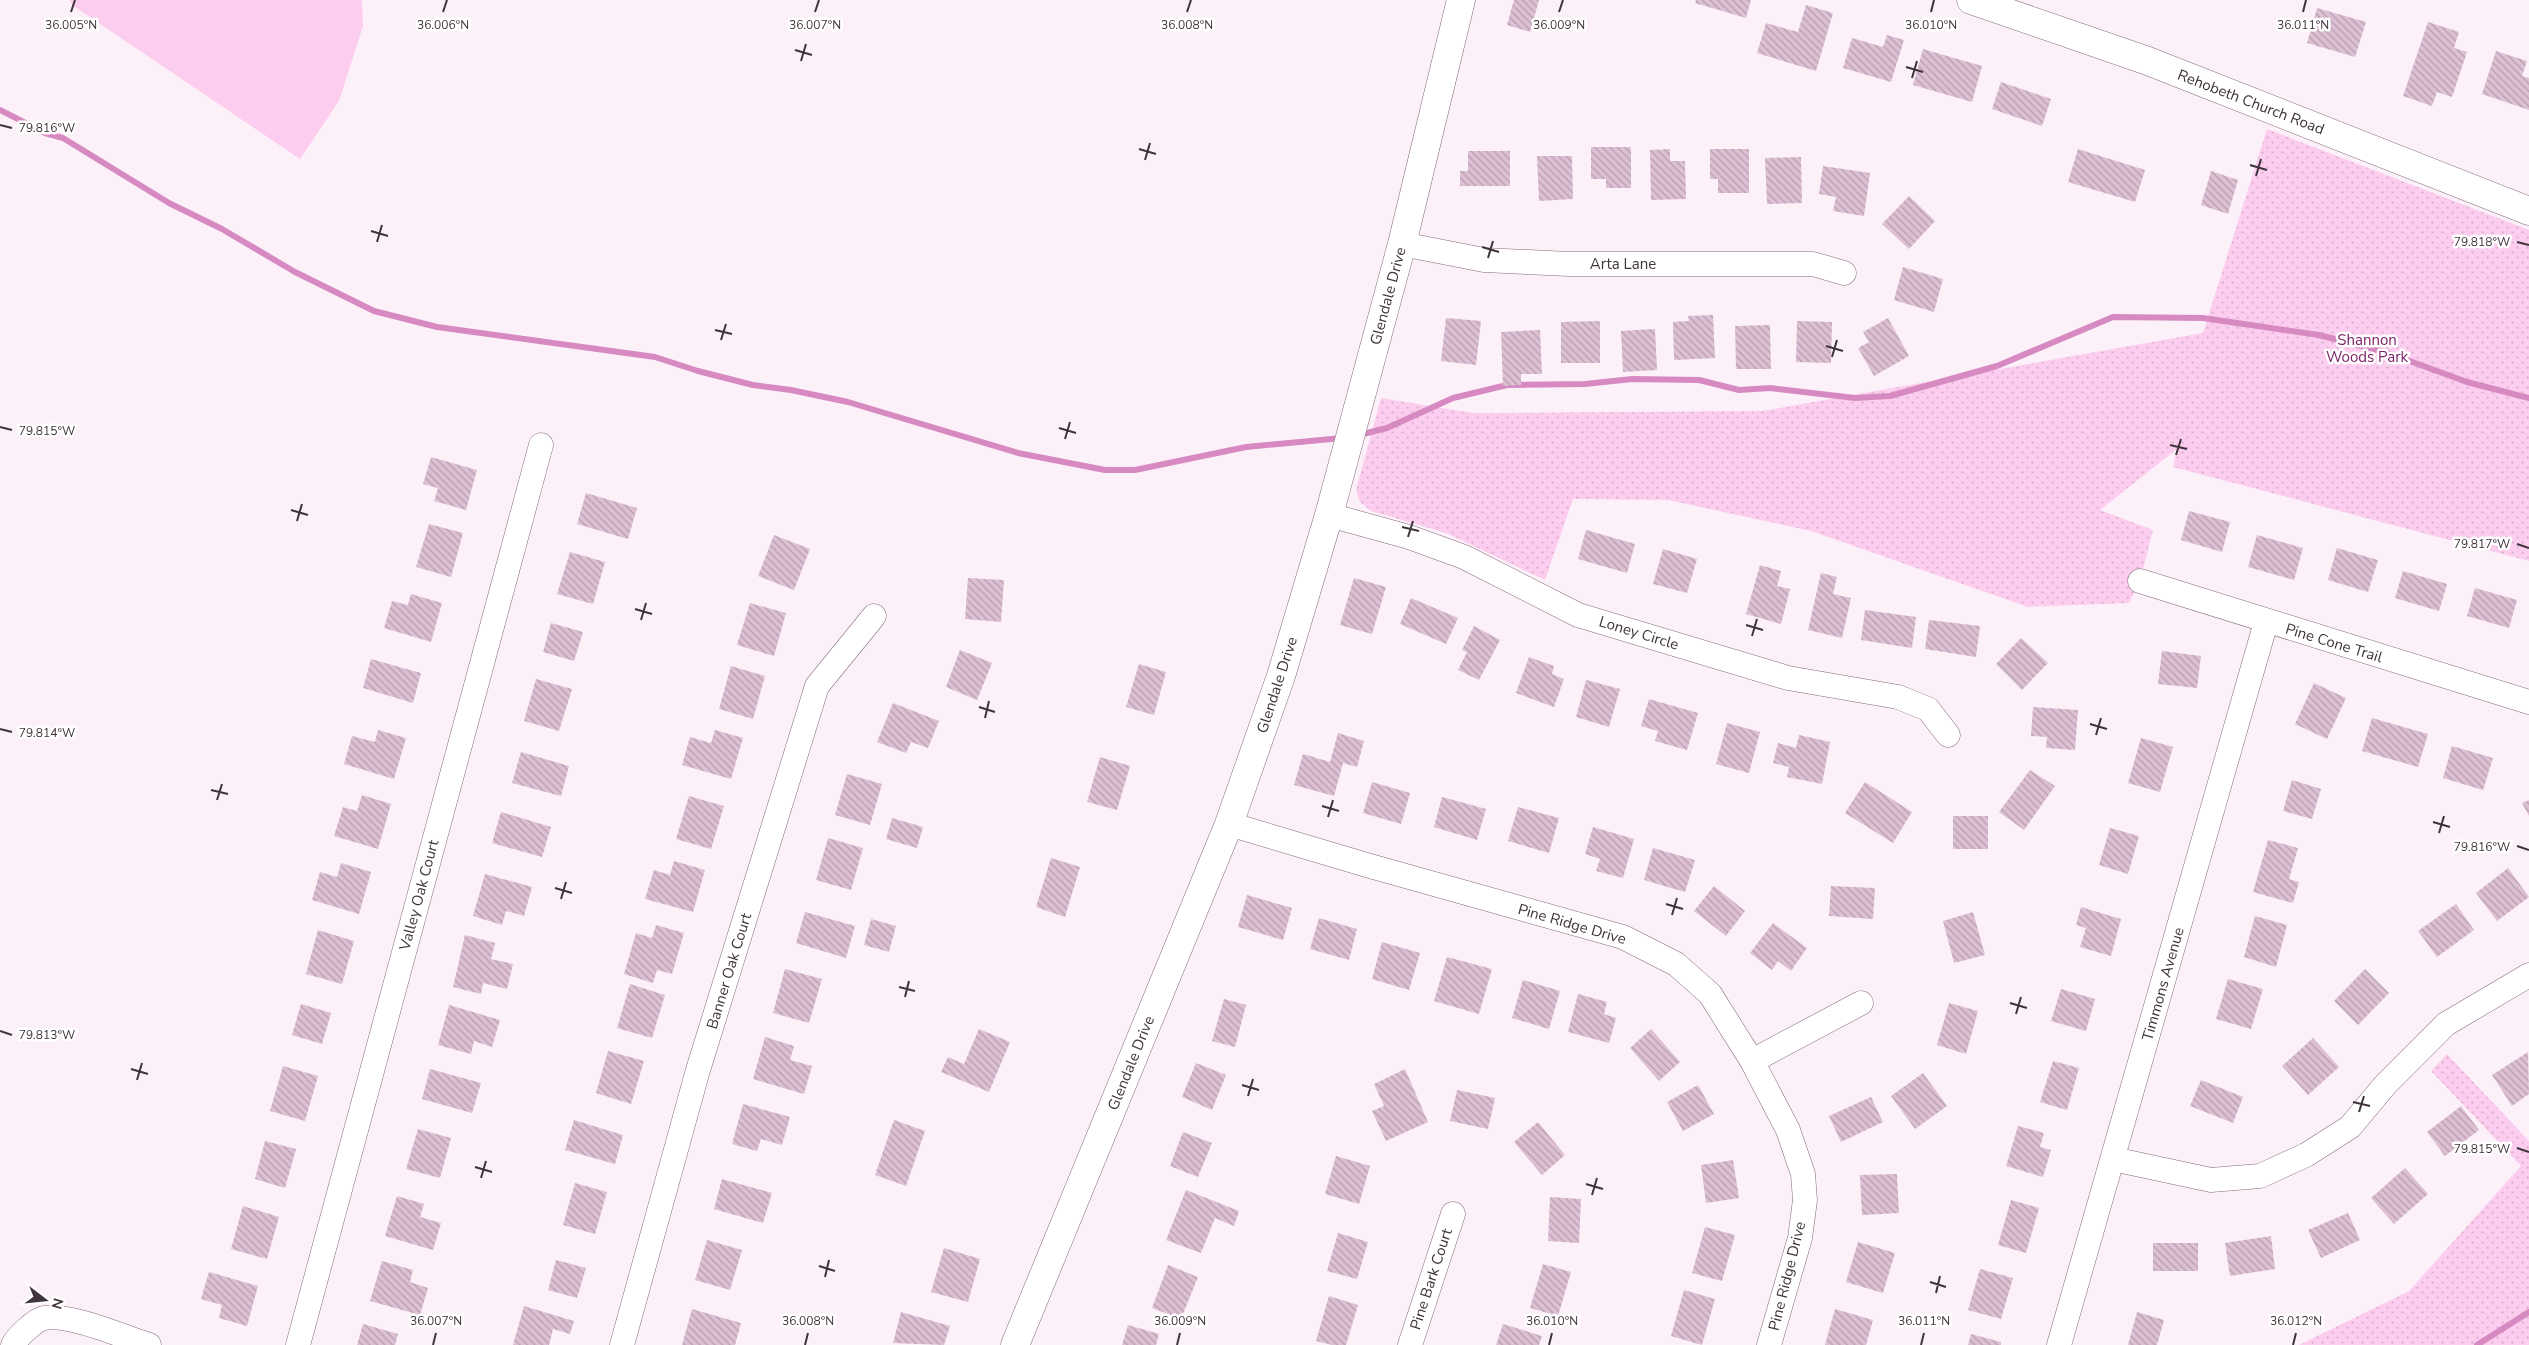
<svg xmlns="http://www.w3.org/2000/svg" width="2529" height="1345" viewBox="0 0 2529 1345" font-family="'Nunito Sans',sans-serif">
	<defs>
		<pattern id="grass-dots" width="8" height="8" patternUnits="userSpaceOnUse" patternTransform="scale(1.25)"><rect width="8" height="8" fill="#fccdee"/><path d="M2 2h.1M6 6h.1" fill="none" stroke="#d9b1cd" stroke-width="1.8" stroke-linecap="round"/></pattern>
		<pattern id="building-back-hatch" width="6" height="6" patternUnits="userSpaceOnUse" patternTransform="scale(1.25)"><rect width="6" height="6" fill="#dec0d4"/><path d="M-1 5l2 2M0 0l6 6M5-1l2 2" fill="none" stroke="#b59dad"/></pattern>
	</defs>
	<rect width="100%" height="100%" fill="#fdf1f9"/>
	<path fill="url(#grass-dots)" d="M2267 129 2529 230V561L2173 467 2177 449 2100 510 2153 530 2140 581 2129 603 2028 607 1811 531 1668 500 1573 499 1545 580 1446 533 1371 511 1360 502 1356 490 1381 398 1473 413 1763 411 2203 333Z
		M2447 1054 2529 1141V1345H2299L2409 1291 2521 1166 2431 1071Z"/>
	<path fill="#fccdee" d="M70 0H362L363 26 339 101 300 159 72 5Z"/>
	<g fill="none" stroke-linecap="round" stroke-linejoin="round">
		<path stroke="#d78ac2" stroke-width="6" d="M0 110 45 133 63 138 169 203 222 229 295 272 374 311 437 327 655 357 698 371 753 385 791 390 848 402 1018 453 1105 470H1135L1246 447 1342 438
			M1359 435 1387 428 1453 398 1507 385 1585 384 1632 379 1699 380 1739 390 1770 388 1855 398 1890 396 1997 366 2113 317 2203 318 2319 335 2385 352 2467 382 2529 398
			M2477 1345 2529 1312"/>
	</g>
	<path fill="url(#building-back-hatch)" d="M1514 0H1539L1530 32 1507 25Z
		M1696 0H1751L1746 18 1695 3Z
		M1806 5 1833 13 1816 71 1757 53 1766 23 1798 32Z
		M2317 8 2366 22 2355 57 2307 43Z
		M2428 22 2459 32 2454 48 2467 52 2452 97 2437 92 2432 106 2403 96Z
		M1887 35 1904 40 1891 82 1843 68 1852 38 1883 47Z
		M1923 49 1982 66 1972 102 1913 85Z
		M2496 51 2527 61 2522 76 2529 78V110L2482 94Z
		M2001 82 2051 99 2042 126 1992 109Z
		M1591 147H1631V188H1606V179H1591Z
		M1670 149V161H1685L1686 199 1651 200 1650 150Z
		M1710 149H1749V193H1718V179H1710Z
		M2078 149 2145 170 2135 202 2068 182Z
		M1468 151H1510V186H1460V171H1468Z
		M1537 156H1572L1573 199 1539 201Z
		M1801 157 1802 203 1767 204 1765 158Z
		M1823 166 1870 173 1864 216 1833 211 1836 197 1819 194Z
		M2211 171 2238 180 2228 214 2201 205Z
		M1909 196 1935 221 1909 249 1882 224Z
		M1903 267 1943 279 1934 312 1894 300Z
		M1713 315 1715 358 1674 360 1673 322 1689 321 1688 316Z
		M1446 318 1481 321 1476 365 1441 361Z
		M1888 318 1909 356 1874 376 1858 348 1869 342 1863 332Z
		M1600 321V363H1561V322Z
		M1797 321 1832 322 1831 363 1796 362Z
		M1770 325 1771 369H1736L1735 326Z
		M1655 329 1657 370 1623 372 1621 331Z
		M1540 330 1542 374H1521V385L1503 386 1501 332Z
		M431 457 477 470 466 510 434 501 438 488 423 484Z
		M586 493 637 508 628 539 577 524Z
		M2189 511 2230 522 2222 552 2181 540Z
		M429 524 463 533 451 577 416 567Z
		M1586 530 1635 544 1627 573 1578 559Z
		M774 535 810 549 794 590 758 576Z
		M2257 535 2303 548 2294 580 2248 567Z
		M2337 548 2378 560 2368 592 2328 580Z
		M1663 549 1697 559 1687 593 1653 584Z
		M570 552 605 562 593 604 557 594Z
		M1760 565 1781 571 1777 586 1790 589 1781 624 1746 614Z
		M2403 571 2447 584 2439 611 2395 598Z
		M1821 573 1837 577 1833 594 1851 598 1842 638 1808 630Z
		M968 578 1004 580 1001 622 965 619Z
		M1354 578 1386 587 1372 634 1340 625Z
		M2475 588 2517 600 2509 628 2467 616Z
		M411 594 442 603 431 642 384 628 392 601 408 605Z
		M1411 598 1458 618 1446 644 1400 624Z
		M750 603 786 613 774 656 737 645Z
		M1865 610 1916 617 1912 648 1861 640Z
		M1929 620 1980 626 1976 657 1925 649Z
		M551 623 583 632 574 661 543 652Z
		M1474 626 1500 640 1479 680 1458 670 1467 652 1462 650Z
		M2021 638 2048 663 2022 690 1996 664Z
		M960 650 992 663 977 700 946 687Z
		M2162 651 2201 656 2197 688 2158 684Z
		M1529 657 1554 666 1552 674 1564 679 1554 707 1516 693Z
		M371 659 421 673 413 703 363 688Z
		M1139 664 1166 672 1154 715 1126 707Z
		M731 666 765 676 753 719 719 709Z
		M536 679 572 689 559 731 524 721Z
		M1586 680 1620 689 1609 727 1576 717Z
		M2314 683 2346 698 2327 739 2295 724Z
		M1649 699 1698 713 1687 750 1655 741 1658 731 1641 726Z
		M893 703 939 721 928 748 911 742 906 753 877 742Z
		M2033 707 2078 710 2075 750 2046 748 2047 737 2031 736Z
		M2372 718 2428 734 2418 767 2362 751Z
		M1727 723 1760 732 1749 773 1716 764Z
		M378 730 406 738 394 779 344 764 352 736 375 742Z
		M715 730 743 738 731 779 682 765 690 737 711 743Z
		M1338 733 1364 741 1357 767 1343 763 1334 796 1294 785 1303 754 1330 762Z
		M1799 735 1830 742 1822 784 1787 777 1789 767 1773 763 1778 743 1796 748Z
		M2141 738 2173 747 2160 792 2128 783Z
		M2452 746 2493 758 2483 790 2443 778Z
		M521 752 569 766 561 796 512 783Z
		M1100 757 1130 766 1117 810 1087 802Z
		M2030 770 2055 786 2024 830 1999 812Z
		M847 774 882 784 870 825 835 815Z
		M2292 780 2321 789 2312 819 2283 811Z
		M1372 782 1410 793 1401 824 1363 813Z
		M1865 782 1912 812 1893 843 1845 813Z
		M362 795 391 804 378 849 334 836 343 807 357 811Z
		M689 796 724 806 711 849 676 839Z
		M1442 797 1486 809 1477 840 1434 827Z
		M2529 800V816L2522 803Z
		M1518 807 1559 818 1549 853 1508 841Z
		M501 812 551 827 542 857 492 843Z
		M1953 816H1988V849H1953Z
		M892 818 923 827 917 848 886 839Z
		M1593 827 1634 839 1623 878 1596 871 1600 859 1585 854Z
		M2110 828 2139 836 2128 874 2099 865Z
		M828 838 863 848 851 890 816 880Z
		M2268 840 2298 848 2289 879 2299 882 2293 903 2253 892Z
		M1653 848 1695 860 1685 892 1644 880Z
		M1051 858 1080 867 1065 917 1036 907Z
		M674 861 705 870 693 912 645 899 654 870 670 875Z
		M341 863 371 872 359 914 312 900 320 872 337 877Z
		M2508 868 2529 897 2497 921 2476 893Z
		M485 874 532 887 524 916 506 911 502 925 473 916Z
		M1714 886 1745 911 1726 936 1694 911Z
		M1831 886 1875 888 1873 919 1829 916Z
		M1247 895 1292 908 1283 940 1238 927Z
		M2456 904 2474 930 2437 957 2418 931Z
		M2081 907 2121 919 2111 956 2080 947 2086 928 2076 925Z
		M805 912 855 926 846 958 796 943Z
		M1973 912 1985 955 1954 963 1943 921Z
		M2255 916 2287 925 2276 967 2244 957Z
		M1319 918 1357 929 1349 960 1310 949Z
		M871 919 896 926 889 952 864 945Z
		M1773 923 1807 948 1791 971 1778 961 1772 970 1750 953Z
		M656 925 684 933 672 974 657 970 653 983 624 974 636 933 652 938Z
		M318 930 354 941 342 984 306 974Z
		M465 935 495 943 491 959 513 964 507 989 483 983 481 994 453 987Z
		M1382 942 1420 953 1409 990 1372 979Z
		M1447 957 1492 969 1479 1014 1434 1001Z
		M785 969 822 979 809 1023 773 1013Z
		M2365 969 2389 993 2358 1025 2334 1001Z
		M2228 979 2263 989 2251 1029 2216 1019Z
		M1523 980 1560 991 1549 1029 1512 1018Z
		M630 984 665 995 652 1038 617 1028Z
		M2061 989 2095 999 2086 1031 2051 1021Z
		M1578 994 1607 1002 1604 1014 1616 1018 1609 1043 1568 1032Z
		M1224 999 1246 1005 1235 1047 1212 1041Z
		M1949 1003 1978 1011 1966 1054 1937 1045Z
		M301 1004 331 1013 322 1044 292 1035Z
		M449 1005 500 1020 492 1047 474 1041 471 1054 438 1045Z
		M979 1029 1010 1042 989 1092 941 1072 948 1057 964 1064Z
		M1651 1029 1680 1062 1659 1081 1630 1048Z
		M765 1037 794 1046 790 1060 812 1066 804 1094 753 1079Z
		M2313 1038 2339 1067 2308 1095 2282 1066Z
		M608 1051 644 1061 631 1104 596 1093Z
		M2528 1052 2529 1094 2512 1106 2492 1075Z
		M2053 1061 2079 1068 2067 1110 2040 1102Z
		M1196 1063 1226 1075 1212 1110 1182 1097Z
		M283 1066 318 1076 305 1121 270 1111Z
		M430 1069 481 1083 472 1113 422 1099Z
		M1405 1069 1428 1122 1386 1141 1372 1111 1384 1106 1374 1084Z
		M1923 1073 1947 1106 1915 1129 1891 1096Z
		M2201 1080 2243 1097 2233 1123 2190 1106Z
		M1698 1085 1714 1114 1683 1131 1667 1102Z
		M1457 1090 1495 1098 1488 1129 1450 1121Z
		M1871 1097 1883 1122 1841 1142 1829 1116Z
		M743 1104 790 1117 782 1145 761 1139 757 1151 732 1144Z
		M2461 1106 2479 1130 2445 1156 2427 1132Z
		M574 1120 623 1135 615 1164 565 1150Z
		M894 1120 925 1131 906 1186 875 1175Z
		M1538 1122 1565 1155 1542 1175 1514 1142Z
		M2018 1126 2044 1133 2040 1147 2051 1150 2043 1177 2006 1166Z
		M418 1129 451 1138 440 1178 406 1169Z
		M1183 1132 1212 1143 1198 1177 1170 1166Z
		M265 1141 296 1149 285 1188 255 1179Z
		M1336 1156 1370 1166 1359 1204 1325 1194Z
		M1733 1160 1739 1198 1706 1203 1701 1165Z
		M2405 1168 2428 1194 2394 1224 2371 1198Z
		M1897 1174 1899 1213 1862 1215 1860 1175Z
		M722 1179 772 1193 763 1223 714 1209Z
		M575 1183 607 1192 595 1234 563 1225Z
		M1186 1190 1239 1211 1234 1226 1215 1218 1201 1253 1166 1240Z
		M397 1196 424 1204 420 1217 441 1223 433 1250 385 1236Z
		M1550 1197 1581 1199 1579 1243 1548 1241Z
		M2011 1200 2039 1208 2026 1253 1998 1245Z
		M243 1206 279 1217 267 1259 231 1249Z
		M2348 1213 2360 1240 2321 1258 2308 1230Z
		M1705 1227 1735 1235 1722 1281 1692 1273Z
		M1338 1233 1368 1242 1357 1279 1327 1271Z
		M2271 1236 2275 1269 2230 1276 2225 1243Z
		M707 1240 742 1250 730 1290 695 1280Z
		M1858 1242 1895 1253 1883 1293 1846 1282Z
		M2153 1243H2198V1271H2153Z
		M944 1248 980 1259 968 1302 931 1292Z
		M556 1260 586 1268 577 1298 548 1290Z
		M382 1261 413 1270 410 1282 428 1288 420 1315 370 1301Z
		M1543 1264 1571 1272 1558 1316 1530 1308Z
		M1168 1265 1198 1277 1181 1319 1152 1308Z
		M1980 1269 2013 1278 2001 1319 1968 1310Z
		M209 1272 258 1286 247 1326 219 1318 222 1305 201 1299Z
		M1684 1290 1715 1299 1702 1345 1671 1336Z
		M1329 1296 1358 1305 1346 1345H1332L1316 1341Z
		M524 1306 574 1321 570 1334 553 1329 549 1345H513Z
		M692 1309 741 1323 735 1345H682Z
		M1835 1309 1873 1320 1866 1345H1825Z
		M901 1312 950 1326 944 1345 893 1343Z
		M2137 1312 2164 1320 2157 1345H2128Z
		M363 1324 398 1334 395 1345H357Z
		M1503 1324 1542 1336 1539 1345H1496Z
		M1128 1325 1159 1334 1156 1345H1122Z
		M1971 1334 2001 1342V1345H1968Z"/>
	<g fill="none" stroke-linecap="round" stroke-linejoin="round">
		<g stroke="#846a7c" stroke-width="25">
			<path id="minor" d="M1402 244 1484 260 1569 264H1813L1844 273
				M1329 515 1409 537 1464 557 1578 615 1788 678 1898 697 1928 709 1948 735
				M2140 581 2529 702
				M1229 824 1370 866 1623 937 1676 964 1710 994 1752 1061 1788 1130 1803 1174 1805 1200 1800 1238 1769 1345
				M1752 1061 1861 1003
				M2113 1159 2211 1180 2260 1176 2306 1155 2350 1127 2385 1085 2446 1024 2529 975
				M13 1345C17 1337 35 1320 44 1318 69 1313 124 1337 149 1345
				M298 1345 541 445
				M622 1345 698 1070 817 686 874 616
				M1410 1345 1453 1214
				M2059 1345 2266 622"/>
		</g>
		<g stroke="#846a7c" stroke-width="29">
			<path id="tertiary" d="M1971 0 2148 61 2529 211
				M1015 1345 1229 824 1281 676 1329 515 1402 244 1461 0"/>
		</g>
		<use href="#minor" stroke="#fff" stroke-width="24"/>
		<use href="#tertiary" stroke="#fff" stroke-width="28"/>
	</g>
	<path fill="none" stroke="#40343c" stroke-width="2" d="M71 12 75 0M443 12 447 0M815 12 819 0M1187 12 1191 0M1559 12 1563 0M1931 12 1934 0M2303 12 2306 0M795 50 812 55M801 61 806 44M1906 67 1923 72M1912 78 1917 61M0 125 12 128M1139 149 1156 154M1145 160 1150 143M2250 165 2267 170M2256 176 2261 159M371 231 388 236M377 242 382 225M2517 242 2529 245M1482 247 1499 252M1488 258 1493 241M715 330 732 334M721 340 726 324M1826 346 1843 351M1832 357 1837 340M0 427 12 430M1059 428 1076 433M1065 439 1070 422M2170 445 2187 449M2176 455 2181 439M291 510 308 515M297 521 302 504M1402 527 1419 531M1408 537 1413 521M2517 544 2529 548M635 609 652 614M641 620 646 603M1746 625 1763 630M1752 636 1757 619M979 707 995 712M985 718 989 701M2090 724 2107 729M0 729 12 732M2096 735 2101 718M211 790 228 794M217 800 222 784M1322 806 1339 811M1328 817 1333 800M2433 822 2450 827M2439 833 2444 816M2517 846 2529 850M555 888 572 893M561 899 566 882M1666 904 1683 909M1672 915 1677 898M899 987 915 991M905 997 909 981M2010 1003 2027 1008M2016 1014 2021 997M0 1031 12 1035M131 1069 148 1074M137 1080 142 1063M1242 1085 1259 1090M1248 1096 1253 1079M2353 1102 2370 1106M2359 1112 2364 1096M2517 1148 2529 1152M475 1167 492 1172M481 1178 486 1161M1586 1184 1603 1189M1592 1195 1597 1178M819 1266 835 1271M825 1277 829 1260M1930 1282 1946 1287M1936 1293 1940 1276M433 1345 436 1333M805 1345 808 1333M1177 1345 1180 1333M1549 1345 1552 1333M1921 1345 1924 1333M2293 1345 2296 1333"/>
	<g text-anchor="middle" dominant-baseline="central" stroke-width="5" stroke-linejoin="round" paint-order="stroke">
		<g font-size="15" fill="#40343c" stroke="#fff">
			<text transform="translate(2251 102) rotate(21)">Rehobeth Church Road</text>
			<text x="1623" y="264">Arta Lane</text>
			<text transform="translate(1388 296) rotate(-75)">Glendale Drive</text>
			<text transform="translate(1639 633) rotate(17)">Loney Circle</text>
			<text transform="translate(2334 643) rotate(17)">Pine Cone Trail</text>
			<text transform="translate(1277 685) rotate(-72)">Glendale Drive</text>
			<text transform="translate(419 895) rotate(-75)">Valley Oak Court</text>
			<text transform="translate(1572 924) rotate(16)">Pine Ridge Drive</text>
			<text transform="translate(729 971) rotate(-73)">Banner Oak Court</text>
			<text transform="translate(2163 984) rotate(-74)">Timmons Avenue</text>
			<text transform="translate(1131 1063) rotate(-68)">Glendale Drive</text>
			<text transform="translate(1787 1276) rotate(-76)">Pine Ridge Drive</text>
			<text transform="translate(1431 1279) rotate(-72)">Pine Bark Court</text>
		</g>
		<g font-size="15" fill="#7c2269" stroke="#fff">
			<text x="2367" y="340">Shannon<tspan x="2367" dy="17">Woods Park</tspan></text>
		</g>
	</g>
	<g font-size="12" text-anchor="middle" fill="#40343c" stroke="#fff" stroke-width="5" stroke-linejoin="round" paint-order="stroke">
		<text x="71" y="29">36.005°N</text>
		<text x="443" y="29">36.006°N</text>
		<text x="815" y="29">36.007°N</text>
		<text x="1187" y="29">36.008°N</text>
		<text x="1559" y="29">36.009°N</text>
		<text x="1931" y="29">36.010°N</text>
		<text x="2303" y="29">36.011°N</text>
		<text x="47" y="132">79.816°W</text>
		<text x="2482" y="246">79.818°W</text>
		<text x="47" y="435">79.815°W</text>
		<text x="2482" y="548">79.817°W</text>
		<text x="47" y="737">79.814°W</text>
		<text x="2482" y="851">79.816°W</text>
		<text x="47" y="1039">79.813°W</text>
		<text x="2482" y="1153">79.815°W</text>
		<text x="436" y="1325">36.007°N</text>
		<text x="808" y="1325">36.008°N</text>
		<text x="1180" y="1325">36.009°N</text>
		<text x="1552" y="1325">36.010°N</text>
		<text x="1924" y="1325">36.011°N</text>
		<text x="2296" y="1325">36.012°N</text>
	</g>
	<g transform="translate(45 1300) rotate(106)" stroke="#ffffff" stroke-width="4" paint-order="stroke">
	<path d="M0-4L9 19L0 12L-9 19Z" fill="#40343c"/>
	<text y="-8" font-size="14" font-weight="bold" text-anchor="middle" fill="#40343c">N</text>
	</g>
</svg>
